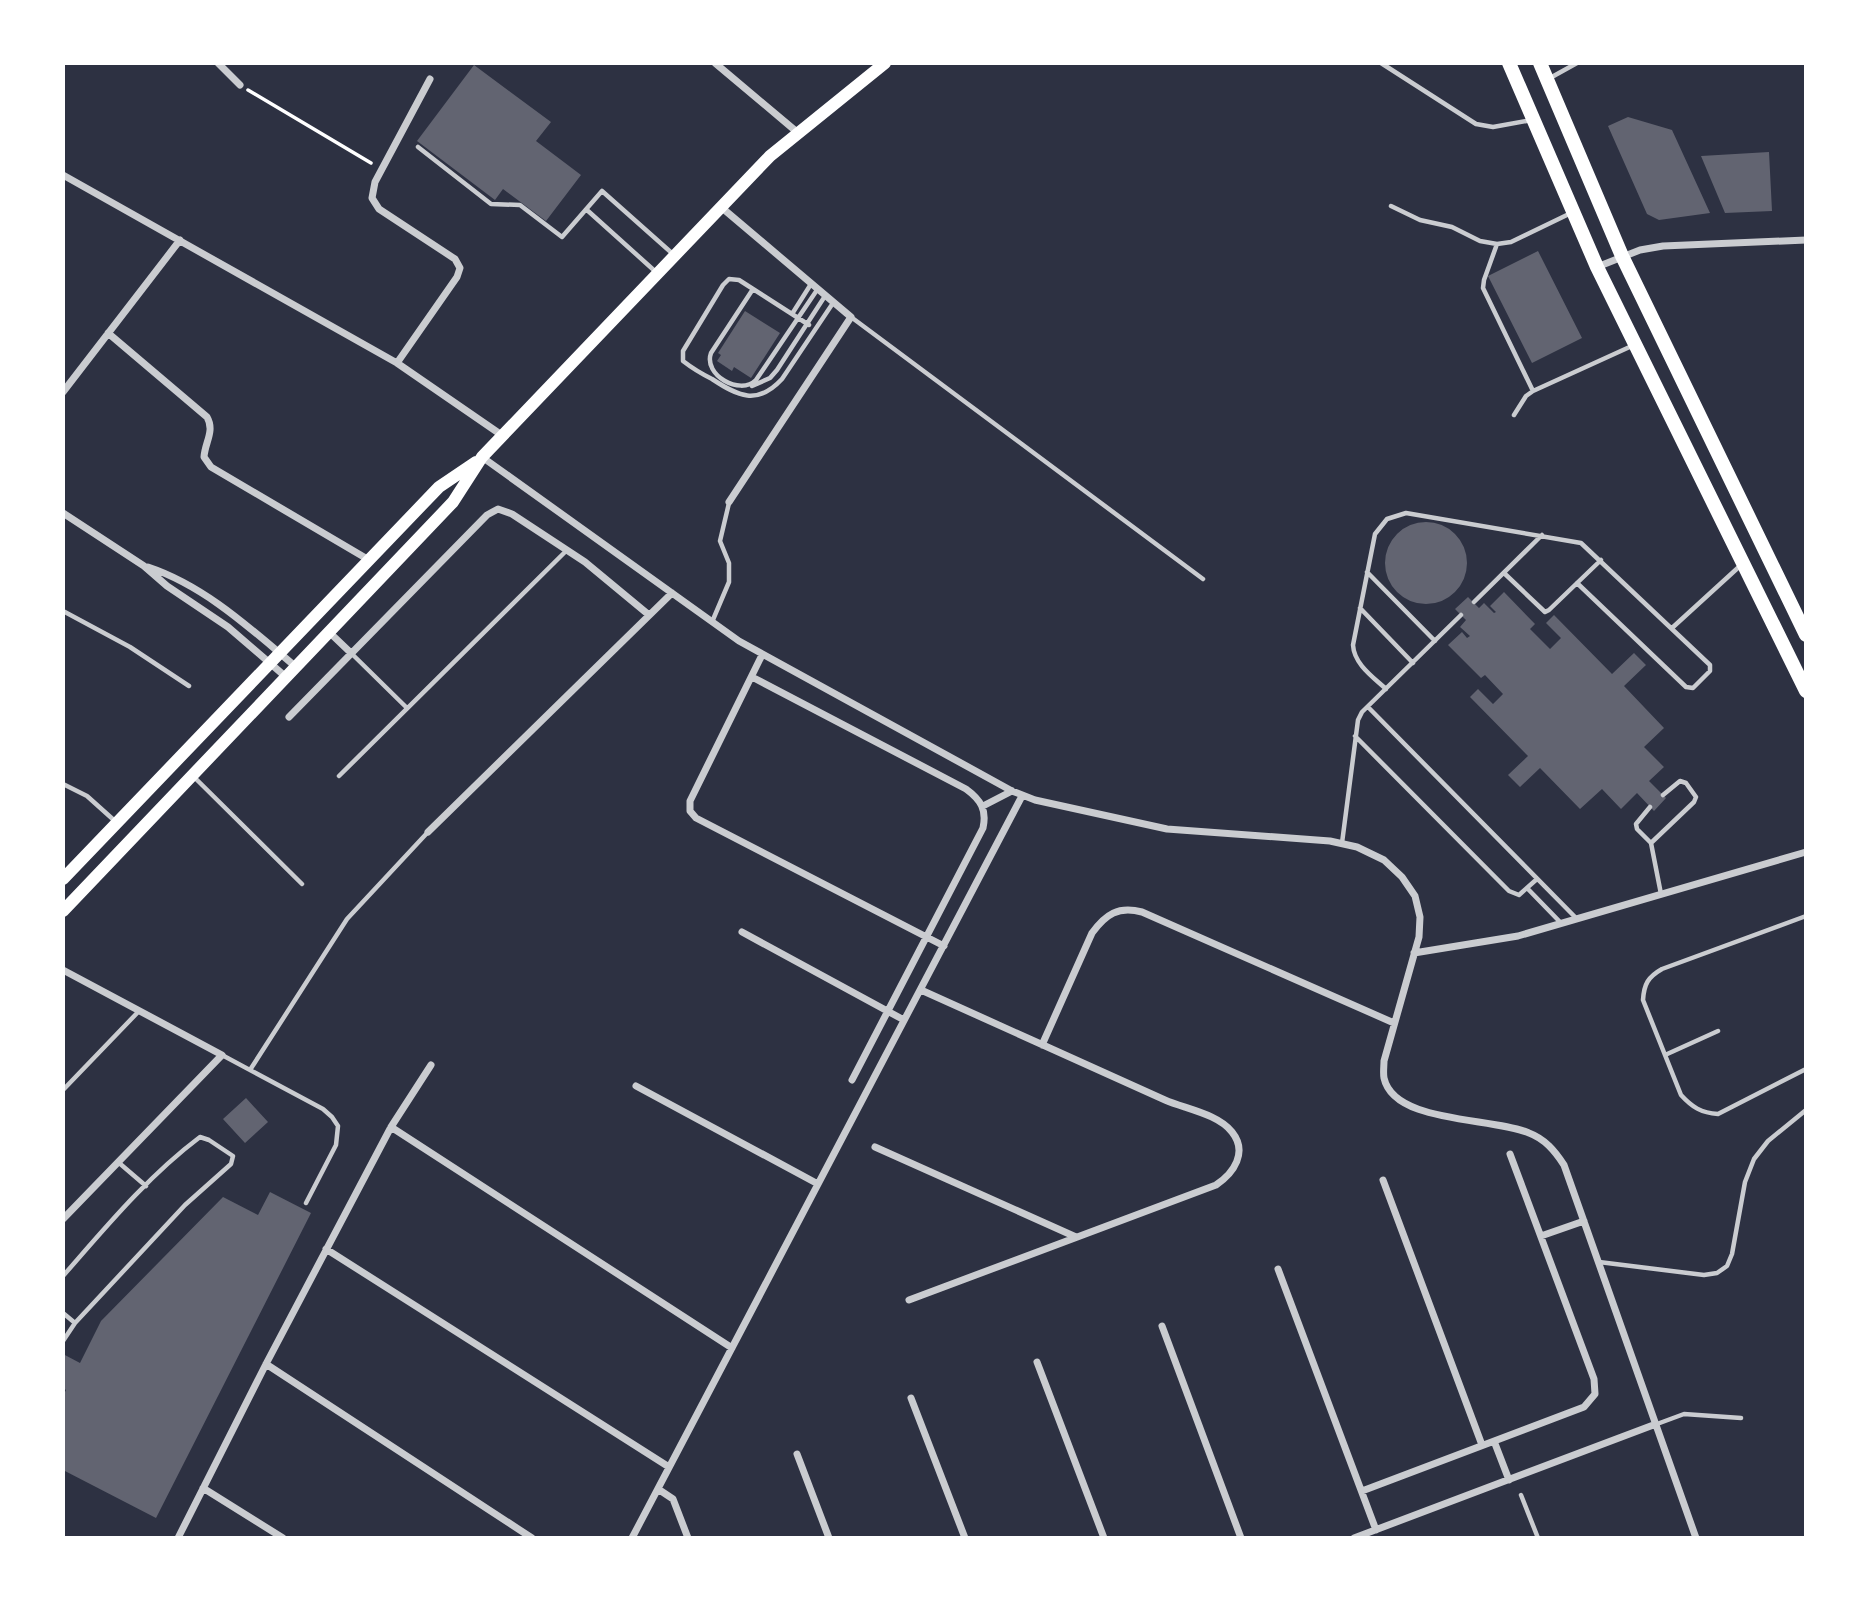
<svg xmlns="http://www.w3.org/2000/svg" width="1869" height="1601" viewBox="0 0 1869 1601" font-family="'Alegreya Sans',sans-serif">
	<rect width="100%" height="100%" fill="#2d3142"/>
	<path fill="#626471" d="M474 65 551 122 536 141 581 175 546 221 503 189 495 200 417 141Z
		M1628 117 1672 130 1710 213 1659 220 1647 214 1608 126Z
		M1769 152 1772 211 1725 213 1701 156Z
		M1538 251 1582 338 1532 363 1488 276Z
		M745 311 780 333 751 378 734 367 732 371 717 361 721 355 718 353Z
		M1385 563a41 41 0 1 1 82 0a41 41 0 1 1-82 0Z
		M1504 592 1535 624 1530 629 1550 649 1561 638 1546 623 1554 615 1612 674 1634 653 1646 665 1624 686 1664 728 1644 747 1664 767 1649 781 1666 798 1654 811 1637 793 1621 809 1602 789 1580 809 1540 768 1520 787 1508 775 1528 756 1470 697 1478 689 1493 704 1503 694 1485 675 1481 678 1448 645 1462 632 1467 638 1470 636 1460 627 1466 620 1455 609 1468 597 1479 608 1484 603 1494 613 1496 612 1490 606Z
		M246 1098 268 1122 245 1143 223 1119Z
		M270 1192 311 1213 156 1518 63 1470V1396L66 1390 63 1388V1354L80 1363 101 1321 223 1197 258 1215Z"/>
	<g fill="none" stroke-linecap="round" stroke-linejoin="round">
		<path stroke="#fff" stroke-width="3.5" d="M248 90 371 163"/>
		<path stroke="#caccd0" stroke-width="4.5" d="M1381 63 1476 124 1493 127 1532 120
			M1550 78 1577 63
			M418 147 491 204 520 205 562 237 602 191 674 255
			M1391 206 1420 220 1452 227 1480 241 1497 244 1511 242 1569 214
			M587 210 657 273
			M1497 244 1484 280 1483 288 1533 391
			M811 284 792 314 739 280 729 279 723 285 683 351V361C692 368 702 374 712 379 738 396 757 406 782 379L833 303
			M753 289 711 353C703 375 740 396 756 380L817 290
			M792 314 809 325
			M851 317 1203 579
			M752 386 770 378 777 370 825 296
			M1514 415 1526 396 1533 391 1634 345
			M1367 572 1435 641
			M1504 573 1545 612 1549 610 1601 560
			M1474 602 1542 535
			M1360 608 1413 663
			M63 611 130 647 189 686
			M712 622 729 582V563L720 541 729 503
			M1672 628 1741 565
			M351 653 407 708
			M1386 689C1373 677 1354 664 1353 645L1375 534 1387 519 1406 513 1581 543 1710 665V671L1693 688 1686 687 1577 583
			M1368 707 1576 918
			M1355 736 1509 891 1519 895 1537 879
			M193 776 302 884
			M339 776 567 550
			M63 784 87 796 116 822
			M1650 807 1636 824 1637 829 1651 843 1694 802 1696 797 1686 783 1680 781 1663 795
			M1342 843 1358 720 1362 712 1461 615
			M1651 843 1661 894
			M1527 888 1561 923
			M1806 916 1662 969C1648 977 1644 984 1643 1000L1681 1095C1692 1107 1701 1113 1718 1114L1806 1069
			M222 1055 323 1109 332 1117 338 1126 336 1145 306 1203
			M1665 1055 1718 1031
			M250 1070 347 919 428 832
			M63 1090 139 1011
			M118 1162 146 1186
			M1599 1262 1704 1275 1717 1273 1727 1266 1732 1254 1745 1182 1754 1159 1768 1141 1806 1110
			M63 1276C105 1228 148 1176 200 1137L209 1140 233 1156 231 1164 185 1205 75 1323 63 1341
			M63 1313 75 1323
			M1657 1424 1684 1414 1741 1418
			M1521 1495 1538 1538"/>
		<path stroke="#caccd0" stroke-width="7" d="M218 63 240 85
			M715 63 797 132
			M63 175 397 363 503 436
			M721 207 851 317 729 502
			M1597 267 1640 250 1663 246 1806 240
			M108 333 207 417C215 431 205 442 204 457L211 467 369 560
			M397 363 457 277 460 268 455 259 379 209 372 198 375 182 430 79
			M63 392 180 240
			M482 457 739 641 1012 791 1035 800 1167 829 1330 841 1357 847 1384 860 1402 877 1415 896 1420 917 1419 937 1384 1061C1384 1066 1383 1073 1384 1078 1394 1124 1493 1117 1529 1133 1545 1139 1555 1151 1564 1165L1696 1538
			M63 513 144 566 167 586 228 627 286 677
			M148 567C205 586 251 629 296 667
			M329 632 351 653
			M762 655 690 801V811L696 818 944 946
			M752 677 966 789C981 800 987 810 983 828L852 1080
			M289 717 487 515 498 509 512 514 585 562 649 615
			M983 806 1012 791
			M428 832 672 593
			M742 932 904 1020
			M1414 953 1518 936 1806 852
			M63 970 222 1055 63 1219
			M1042 1045 1092 933C1106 914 1118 906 1142 912L1394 1023
			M636 1086 818 1184
			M391 1127 732 1348
			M875 1147 1076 1237
			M1383 1180 1482 1445
			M1541 1236 1584 1221
			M326 1249 669 1467
			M1278 1269 1376 1530
			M909 1300 1216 1185C1234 1173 1248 1152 1232 1132 1218 1114 1186 1109 1165 1100 1084 1063 1002 1027 921 990
			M1162 1326 1241 1538
			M1037 1362 1104 1538
			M266 1364 532 1538
			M911 1398 965 1538
			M1494 1441 1509 1480
			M797 1454 829 1538
			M203 1488 283 1538
			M658 1489 673 1499 688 1538
			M1362 1491 1584 1407 1595 1394 1594 1379 1510 1154
			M178 1538 266 1364 391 1127 431 1065
			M632 1538 1022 796
			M1354 1538 1656 1424"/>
		<path stroke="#fff" stroke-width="12" d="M63 879 439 487 476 462
			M63 911 453 502 482 457 770 156 885 63"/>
		<path stroke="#fff" stroke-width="14" d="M1509 63 1597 267 1806 691
			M1540 63 1622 256 1806 635"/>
	</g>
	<rect width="1869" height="1601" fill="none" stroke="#ffffff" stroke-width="130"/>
</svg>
